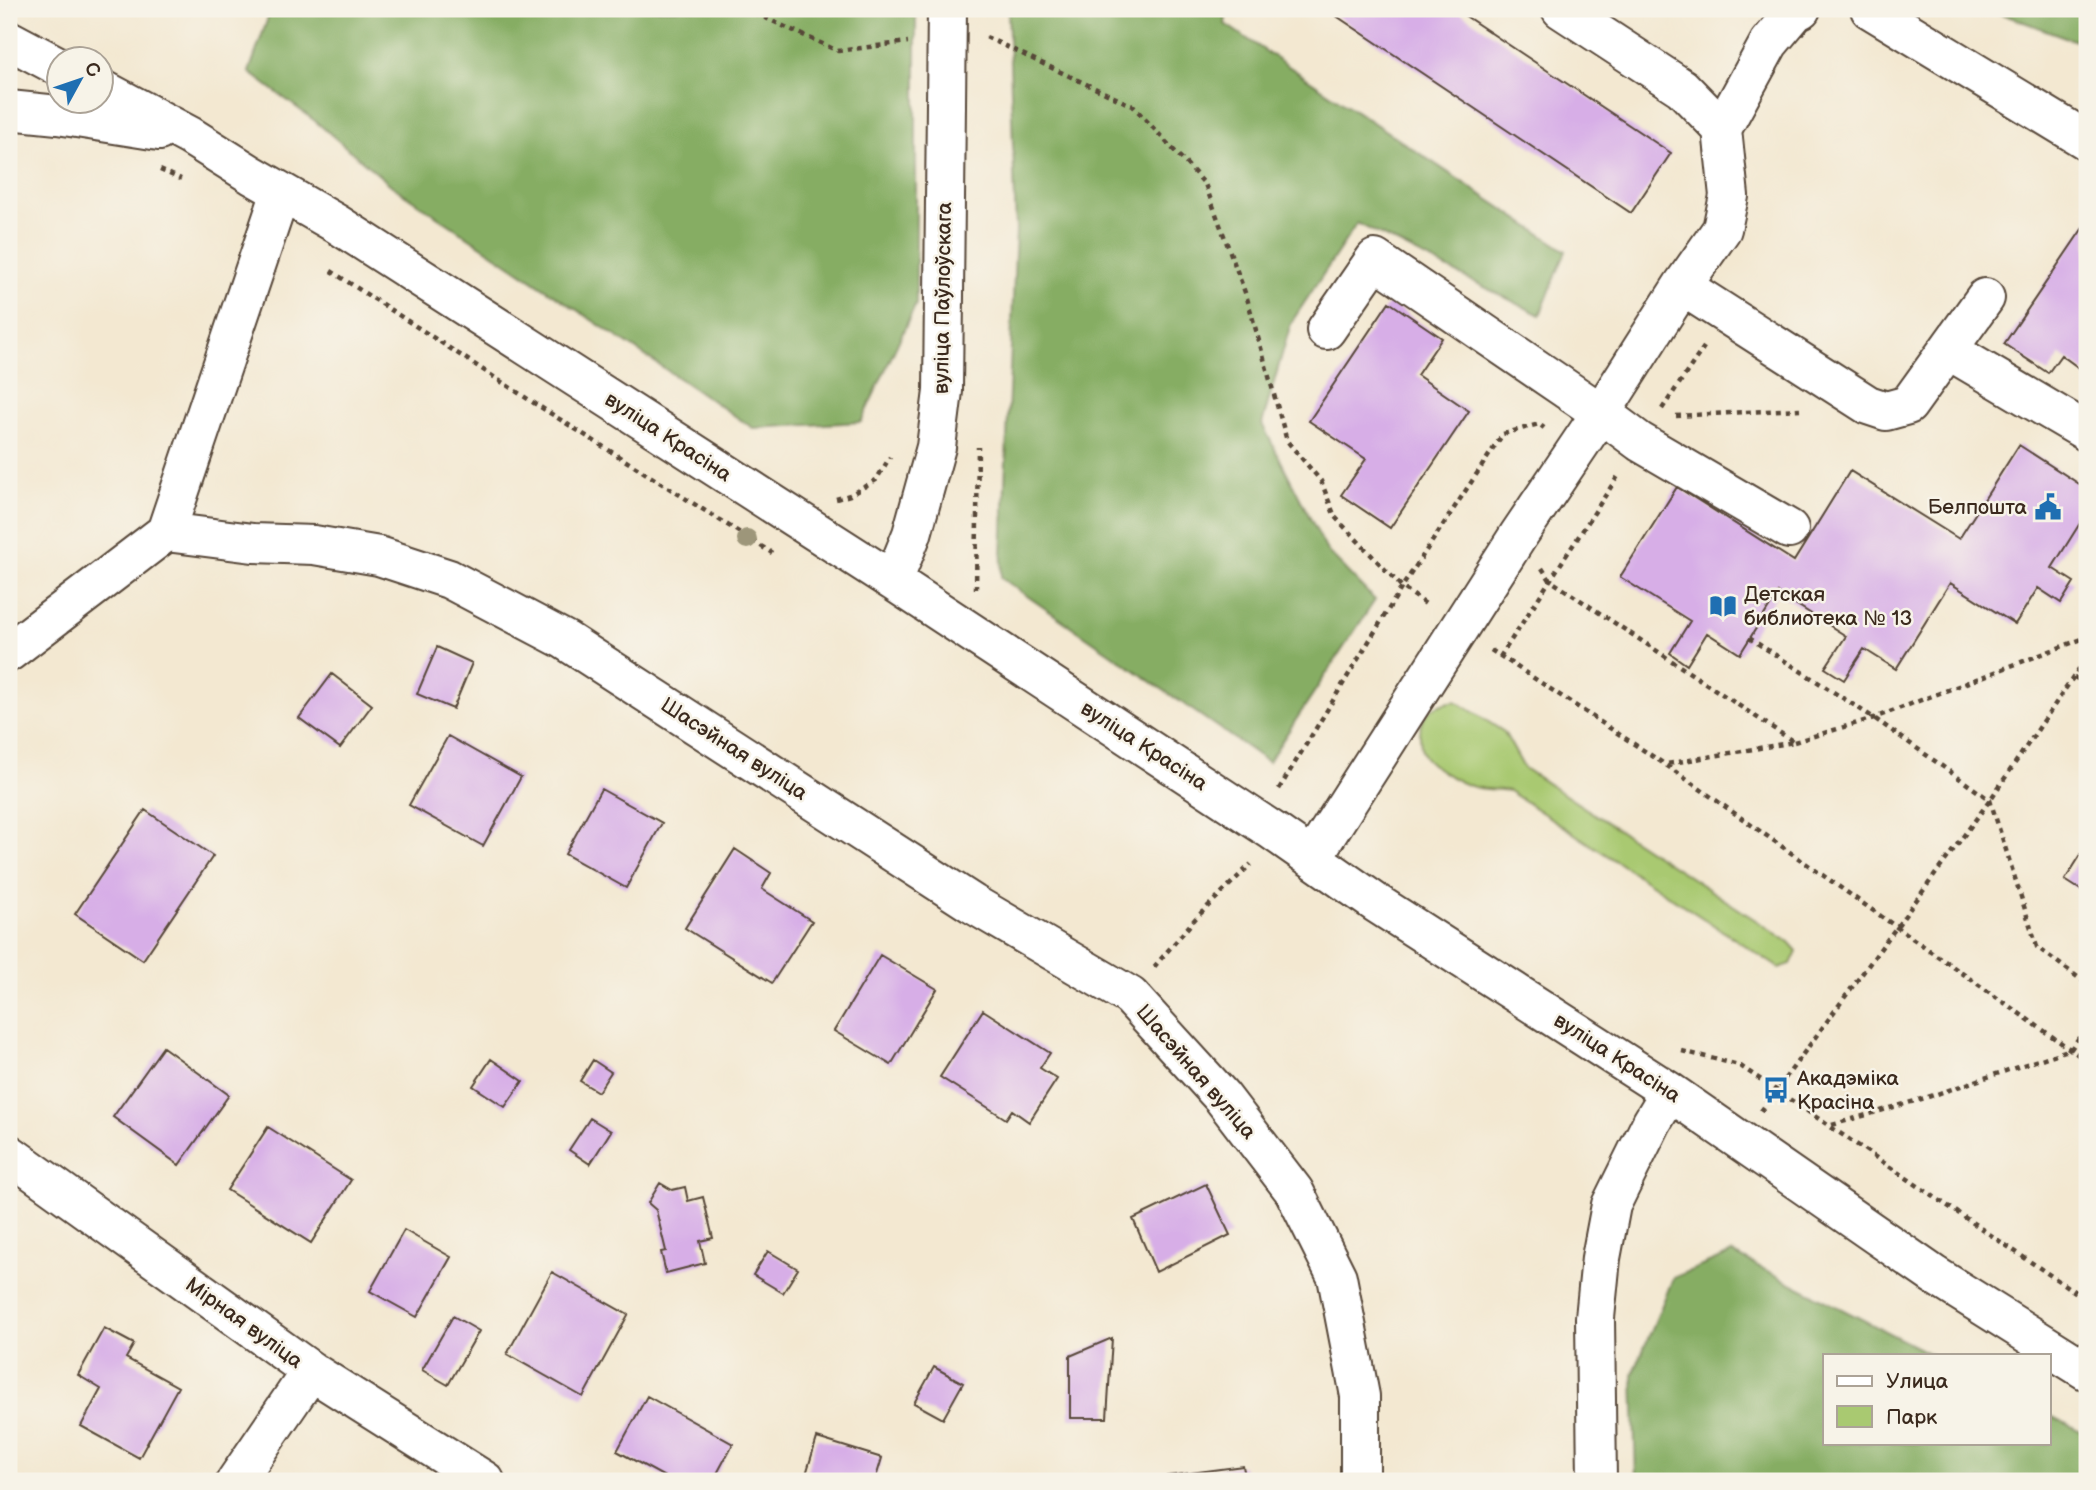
<svg xmlns="http://www.w3.org/2000/svg" width="2096" height="1490" viewBox="0 0 2096 1490" font-family="'Balsamiq Sans',sans-serif">
	<rect width="100%" height="100%" fill="#f7f3e8"/>
	<filter id="ink" filterUnits="userSpaceOnUse"><feTurbulence type="fractalNoise" baseFrequency=".0143" numOctaves="2"/><feDisplacementMap in="SourceGraphic" scale="14" xChannelSelector="R" yChannelSelector="G"/><feConvolveMatrix kernelMatrix="1 2 1 2 8 2 1 2 1" color-interpolation-filters="sRGB"/></filter>
	<filter id="wash" filterUnits="userSpaceOnUse"><feTurbulence type="fractalNoise" baseFrequency=".00686" numOctaves="4" result="noise"/><feDisplacementMap in="SourceGraphic" scale="28" xChannelSelector="R" yChannelSelector="G"/><feGaussianBlur stdDeviation="1.57" result="paint"/><feColorMatrix in="noise" values="0 0 0 0 0 0 0 0 0 0 0 0 0 0 0 0 0 1.4 0 .05"/><feComposite in="paint" operator="in"/></filter>
	<g filter="url(#wash)">
		<rect width="100%" height="100%" fill="#f3e8d1"/>
		<path fill="#a9c971" stroke="#727a48" stroke-width="2" d="M1456 701 1504 732 1524 768 1789 942 1797 951 1791 964 1779 968 1509 791C1497 789 1482 790 1471 786 1459 783 1431 766 1424 756 1421 750 1420 740 1420 734 1420 711 1436 704 1456 701Z"/>
		<path fill="#86ad63" stroke="#606c40" stroke-width="2" d="M271 9H916V304L861 422 753 428 392 186 315 121 249 72Z
			M1008 9H1227L1225 24 1566 251 1540 315 1357 223 1291 323 1262 424 1327 551 1375 600 1268 762 1001 578 1016 229Z
			M1988 9H2087V45Z
			M1732 1253 1932 1355H1825V1443H2049V1415L2087 1434V1481H1636L1633 1375 1673 1278Z"/>
		<g id="blocks">
			<path fill="#d7aee7" d="M1326 9H1455L1671 153 1631 213Z
				M2087 222V374L2061 355 2048 373 2004 344Z
				M1389 302 1442 338 1417 375 1469 411 1390 528 1341 495 1366 459 1309 421Z
				M2019 445 2087 489V512L2052 568 2074 582 2061 603 2038 588 2015 624 1950 583 1896 669 1864 649 1844 680 1825 668 1846 636 1778 593 1740 654 1707 633 1687 665 1670 653 1690 621 1620 577 1677 487 1794 561 1850 471 1959 539Z
				M437 647 472 663 453 709 417 694Z
				M332 674 372 705 340 748 299 718Z
				M448 736 521 777 483 846 409 805Z
				M601 789 662 823 626 888 565 854Z
				M145 810 213 856 143 960 75 914Z
				M2087 845V894L2065 880Z
				M735 849 771 873 762 889 812 921 772 983 685 928Z
				M880 955 937 989 891 1065 834 1031Z
				M983 1010 1050 1053 1040 1068 1057 1079 1029 1122 1012 1110 1006 1119 940 1077Z
				M163 1047 229 1095 179 1165 113 1117Z
				M491 1059 523 1081 505 1107 473 1086Z
				M593 1060 611 1072 598 1092 580 1081Z
				M590 1118 611 1131 590 1164 569 1150Z
				M268 1127 351 1180 311 1243 227 1190Z
				M660 1183 672 1190 685 1187 688 1201 703 1197 713 1238 700 1241 705 1263 666 1273 661 1252 666 1251 656 1210 648 1203Z
				M1206 1184 1230 1235 1156 1272 1133 1219Z
				M404 1230 451 1257 417 1317 370 1291Z
				M768 1251 798 1269 783 1293 753 1275Z
				M552 1272 628 1315 583 1397 507 1354Z
				M453 1316 479 1331 448 1385 422 1370Z
				M104 1328 134 1344 126 1358 178 1387 139 1458 81 1426 101 1389 78 1375Z
				M1112 1338 1107 1418H1070V1356Z
				M934 1367 963 1383 943 1419 914 1403Z
				M647 1396 733 1444 713 1481H672L617 1451Z
				M817 1438 882 1458 875 1481H804Z
				M1243 1466 1246 1481H1168L1167 1476Z"/>
		</g>
	</g>
	<g filter="url(#ink)">
		<use href="#blocks" fill-opacity="0" stroke="#574639" stroke-width="2"/>
		<g fill="none" stroke-linecap="round" stroke-linejoin="round">
			<g stroke="#574639" stroke-width="42">
				<path id="minor" d="M1870 9 2086 140
					M9 40 60 67
					M102 89 190 136 252 175 337 224 893 581 1273 831 1376 903 1670 1092 1934 1275 2087 1371
					M9 110 58 115 159 131
					M1722 129 1769 43 1796 11 1801 9
					M1682 286 1868 405 1886 411 1908 405 1985 298
					M1326 330 1375 259 1601 413 1640 442 1789 529
					M1948 350 2087 432
					M166 532 281 192
					M893 581 912 534 936 447 943 391 947 9
					M9 652 166 532 253 543 314 545 379 556 449 579 565 640 973 904 1130 996 1222 1097 1294 1191 1337 1277 1360 1396V1481
					M1312 858 1518 536 1601 413 1682 286 1722 229 1729 196 1722 129 1682 88 1561 9
					M9 1154 311 1371 485 1481
					M236 1481 311 1371
					M1597 1481 1595 1318 1601 1258 1611 1205 1652 1122 1670 1092"/>
			</g>
			<path stroke="#574639" stroke-width="4.5" stroke-dasharray="5 5" stroke-linecap="butt" d="M746 9 838 51 908 42
				M986 37 1133 106 1205 184 1247 298 1287 441 1321 481 1335 517 1402 587 1427 605
				M160 170 181 179
				M331 271 534 403 772 553
				M1662 409 1704 347
				M1676 416 1800 409
				M836 499 850 495 876 480 890 457
				M1542 568 1550 580 1794 742 1667 764
				M976 589 978 447
				M1749 638 1874 718 1990 800 2037 947 2087 984
				M1491 650 1666 765 2087 1061
				M1500 657 1620 473
				M2074 677 2087 684
				M1794 742 1874 718 2087 637
				M1279 789 1402 587 1503 434 1539 424 1544 428
				M1154 967 1195 919 1251 864
				M1682 1051 1739 1065 2087 1300
				M1761 1111 1990 800 2087 657
				M1832 1125 1925 1098 2071 1049 2087 1026"/>
			<use href="#minor" stroke="#fff" stroke-width="38"/>
		</g>
		<circle fill="#9d967a" cx="747" cy="539" r="10"/>
	</g>
	<defs>
		<g id="civic-bare" transform="scale(2.1)"><path d="M-.6-6.5H3V-4.5H.6V-3L4-1V1h2V6H-6V1h2V-1L-.6-3ZM-1.2 2.5V6h2.4V2.5Z" fill="#1f6fb2" stroke="#f7f3e8" stroke-width="2.5" paint-order="stroke"/></g>
		<g id="library-bare" transform="scale(2.1)"><path d="M-6-4Q-3-5.5-.7-3.5V5Q-3 3-6 4ZM6-4Q3-5.5 .7-3.5V5Q3 3 6 4Z" fill="#1f6fb2" stroke="#f7f3e8" stroke-width="2.5" paint-order="stroke"/></g>
		<g id="bus-bare" transform="scale(2.1)"><path d="M-5-6H5V4H4V6H2V4H-2V6H-4V4H-5ZM-3.5-4V0h7V-4ZM-3.5 1.2v1.5H-2V1.2ZM2 1.2v1.5H3.5V1.2Z" fill="#1f6fb2" stroke="#f7f3e8" stroke-width="2.5" paint-order="stroke"/></g>
	</defs>
	<g fill-rule="evenodd">
		<use href="#civic-bare" x="2048" y="507"/>
		<use href="#library-bare" x="1723" y="606"/>
		<use href="#bus-bare" x="1776" y="1090"/>
	</g>
	<g text-anchor="middle" dominant-baseline="central" stroke-width="5" stroke-linejoin="round" paint-order="stroke">
		<g font-size="21" fill="#3b2a1e" stroke="#f7f3e8">
			<text transform="translate(943 298) rotate(-89)">вуліца Паўлоўскага</text>
			<text transform="translate(668 437) rotate(33)">вуліца Красіна</text>
			<text transform="translate(1144 746) rotate(33)">вуліца Красіна</text>
			<text transform="translate(734 749) rotate(33)">Шасэйная вуліца</text>
			<text transform="translate(1617 1058) rotate(33)">вуліца Красіна</text>
			<text transform="translate(1196 1072) rotate(49)">Шасэйная вуліца</text>
			<text transform="translate(244 1323) rotate(36)">Мірная вуліца</text>
		</g>
		<g font-size="21" fill="#3b2a1e" stroke="#f7f3e8" text-anchor="start">
			<text x="2027" y="507" text-anchor="end">Белпошта</text>
			<text x="1744" y="594">Детская<tspan x="1744" dy="24">библиотека № 13</tspan></text>
			<text x="1797" y="1078">Акадэміка<tspan x="1797" dy="24">Красіна</tspan></text>
		</g>
	</g>
	<rect width="2096" height="1490" fill="none" stroke="#f7f3e8" stroke-width="35"/>
	<rect x="1823" y="1354" width="228" height="91" fill="#f7f3e8" stroke="#aca397" stroke-width="2"/>
	<rect x="1837" y="1376" width="35" height="10" fill="#ffffff" stroke="#aca397" stroke-width="2"/>
	<text x="1886" y="1388" font-size="21" fill="#3b2a1e">Улица</text>
	<rect x="1837" y="1406" width="35" height="21" fill="#a9c971" stroke="#aca397" stroke-width="2"/>
	<text x="1886" y="1424" font-size="21" fill="#3b2a1e">Парк</text>
	<g transform="translate(80 80) rotate(50)"><circle r="33" fill="#f7f3e8" stroke="#aca397" stroke-width="2"/>
	<path d="M0-5L12 26L0 18L-12 26Z" fill="#1f6fb2"/>
	<text y="-10" font-size="19" font-weight="bold" text-anchor="middle" fill="#3b2a1e">С</text>
	</g>
</svg>
